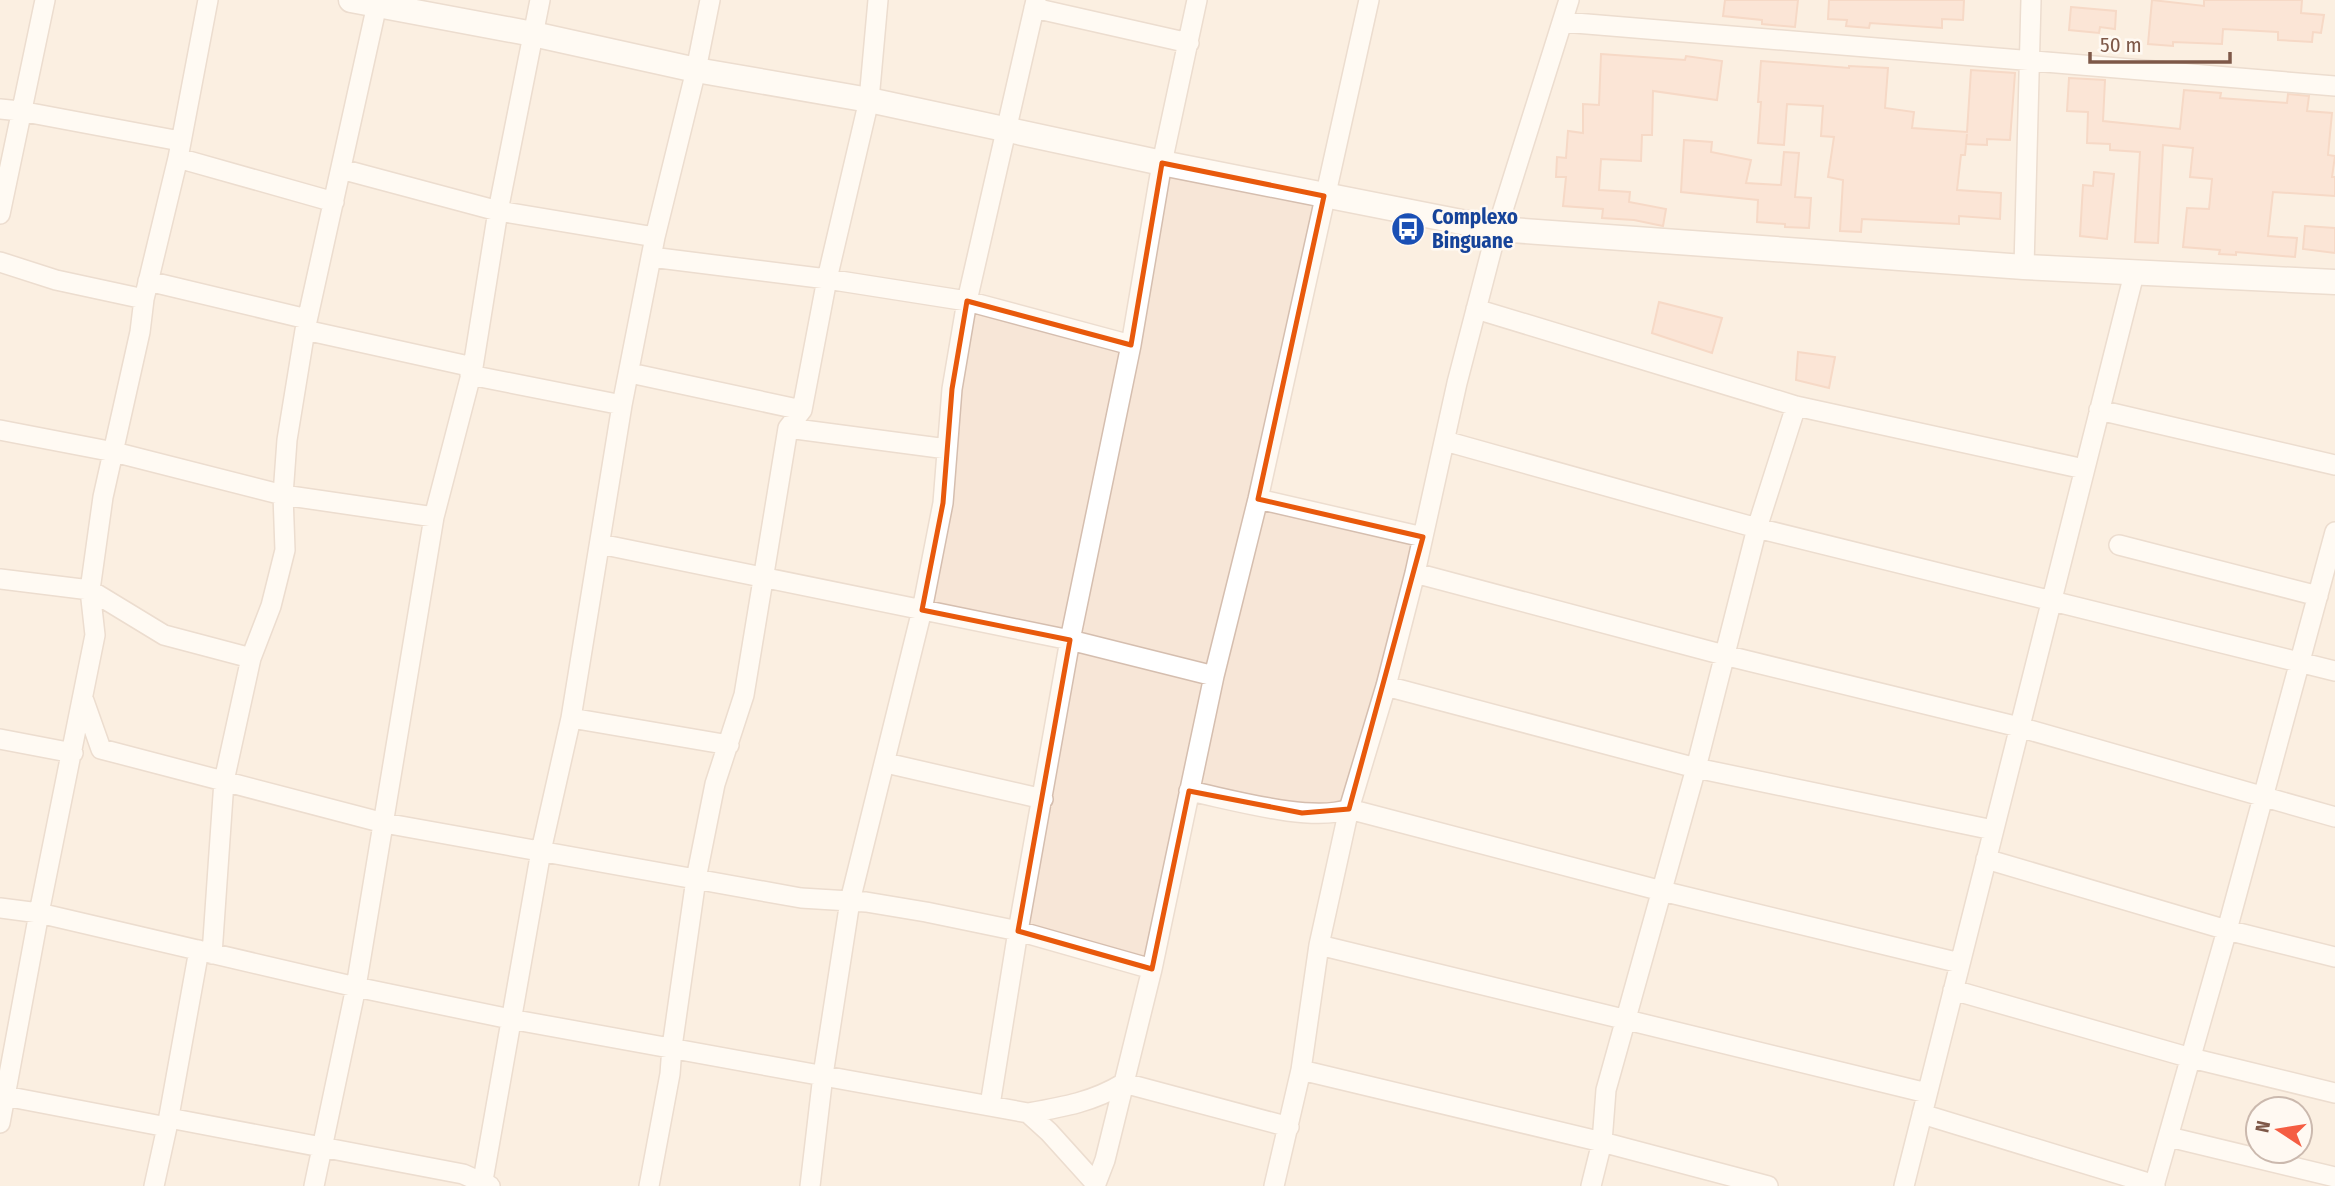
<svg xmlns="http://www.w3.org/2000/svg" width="2335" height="1186" viewBox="0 0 2335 1186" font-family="'Fira Sans Condensed',sans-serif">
	<rect width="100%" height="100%" fill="#fff5e9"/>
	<path fill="#f7e6d7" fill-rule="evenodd" d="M0 0H2335V1186H0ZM2258 1109H2300V1151H2258Z"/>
	<path fill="#f7d1be" stroke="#ecb59c" stroke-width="2" d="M1725 0H1798L1795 27 1762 24V20L1723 16Z
		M1829 0H1964L1963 20 1942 19V28L1870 23 1869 28 1846 26 1847 20 1828 19Z
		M2152 0 2204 6V0H2302L2301 13 2324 15 2321 33 2313 32 2312 42 2278 40V32L2223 29 2222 44 2173 42V46L2148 44Z
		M2071 7 2116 11 2115 29 2100 27 2099 33 2069 30Z
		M1601 54 1685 60 1686 56 1722 61 1717 100 1653 91 1652 135H1642L1641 161 1601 159 1599 190 1630 192 1629 202 1666 209 1663 226 1634 220 1602 218 1603 209 1563 206 1566 177H1556L1557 157 1566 158 1568 131 1583 133V104L1599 105Z
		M1761 61 1849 68V66L1888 68 1885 108 1914 112 1912 128 1967 132 1971 70 2015 73 2010 140 1987 139V145L1966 144 1967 134 1965 155H1961L1957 190 2001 193 2000 219 1959 216V224L1862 219 1861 232 1840 231 1843 180 1828 177 1834 137 1821 136 1823 106 1787 104 1784 145 1758 143 1761 102H1758Z
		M2069 78 2105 80 2103 121 2180 129 2184 90 2221 93 2220 98 2287 103 2288 94 2309 96 2307 111 2332 113 2328 155 2335 156 2332 177H2335V196L2273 192 2268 236 2297 238 2295 257 2236 252V255L2219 254 2220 250 2183 247 2187 208 2209 209 2212 179 2190 177 2193 148 2163 145 2158 243 2135 242 2140 152 2110 150V144L2087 143 2088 112 2067 111Z
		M1684 140 1712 142 1711 152 1751 160 1746 183 1781 185 1784 152 1799 153 1795 197 1811 198 1809 228 1785 227V224L1757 222 1758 200 1681 192Z
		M2094 172 2114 174 2107 239 2080 236 2083 185 2093 186Z
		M2305 226 2335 228V253L2303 249Z
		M1659 302 1722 318 1712 353 1652 333Z
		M1798 352 1835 357 1829 388 1796 380Z"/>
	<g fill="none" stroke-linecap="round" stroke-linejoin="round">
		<g stroke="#d5beaf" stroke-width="22">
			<path id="minor" d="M1034 8 1189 43
				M1563 22 2335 86
				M0 109 20 111 180 141
				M178 158 334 202
				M341 169 498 211 655 237
				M0 214 45 0
				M651 257 827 279 967 301 1131 345
				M0 262 56 280 144 299
				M2024 267 2031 0
				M148 281 307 319
				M1476 309 1796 406 2084 469
				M305 330 473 367
				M630 373 802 410
				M470 375 622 405
				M2099 410 2335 465
				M788 428 947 449
				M0 430 114 452 283 495 434 517
				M1445 441 1757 528 2335 671
				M1258 499 1423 537
				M600 544 1070 640 1214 676
				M2119 545 2318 596
				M1415 573 1724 655 2019 727 2335 817
				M0 579 90 590 164 635 251 658
				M1386 686 1696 768 1993 830
				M84 701 101 749 384 823 801 898 866 902 926 912 1018 931 1152 969
				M571 718 729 745
				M0 739 73 753
				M886 763 1043 799
				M1189 791C1230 799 1311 823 1349 809L1662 891 1960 963
				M1986 859 2227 930 2335 957
				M0 908 39 913 356 987 510 1019 1028 1113C1063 1107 1093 1102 1124 1083L1289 1127
				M1319 945 1927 1093
				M212 954 224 781 251 658 271 606 285 550 283 495 287 440 305 330 378 0
				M1953 990 2191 1058 2335 1093
				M1301 1070 1602 1142 1768 1186
				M5 1096 167 1127
				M990 1105 1018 931 1070 640 1131 345 1162 163 1197 0
				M1028 1113 1049 1132 1096 1184
				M1922 1114 2155 1185
				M169 1118 463 1174 490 1186
				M0 1123 39 913 95 635 90 590 103 497 140 332 144 299 178 158 208 0
				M2169 1137 2335 1177
				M154 1186 167 1127 199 950
				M314 1186 356 987 434 517 473 367 498 211 540 0
				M482 1186 541 851 571 718 622 405 655 237 696 70 710 0
				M649 1186 670 1074 672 1047 696 879 715 784 744 695 788 428 802 410 827 279 869 100 878 0
				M810 1186 823 1075 850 901 922 610 943 503 952 389 967 301 1036 0
				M1095 1186 1105 1160 1152 969 1214 676 1258 499 1369 0
				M1274 1186 1301 1070 1319 945 1349 809 1386 686 1415 573 1457 383 1497 229 1569 0
				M1591 1186 1602 1142 1606 1090 1696 768 1757 528 1796 406
				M1904 1186 2134 274
				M2154 1186 2227 930 2335 532"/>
		</g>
		<g stroke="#d5beaf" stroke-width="27">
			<path id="tertiary" d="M351 0 533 34 696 70 869 100 1162 163 1497 229 2024 267 2335 282"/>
		</g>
		<use href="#minor" stroke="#fff" stroke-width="19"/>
		<use href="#tertiary" stroke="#fff" stroke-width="24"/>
	</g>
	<path d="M0 0H2335V1186H0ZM1162 163 1324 196 1258 499 1423 537 1349 809 1302 813 1189 791 1152 969 1018 931 1070 640 922 610 943 503 952 389 967 301 1131 345Z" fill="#fff5e9" fill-opacity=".55" fill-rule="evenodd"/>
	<path fill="none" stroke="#e8590c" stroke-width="5" stroke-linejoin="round" d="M1162 163 1324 196 1258 499 1423 537 1349 809 1302 813 1189 791 1152 969 1018 931 1070 640 922 610 943 503 952 389 967 301 1131 345Z"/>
	<defs>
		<g id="bus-disc" transform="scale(1.75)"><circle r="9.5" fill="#1a4fb4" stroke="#fff9f2"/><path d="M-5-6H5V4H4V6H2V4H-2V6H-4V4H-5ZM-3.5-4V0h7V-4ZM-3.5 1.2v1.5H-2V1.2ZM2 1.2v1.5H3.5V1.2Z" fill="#fff"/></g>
	</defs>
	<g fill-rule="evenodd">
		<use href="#bus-disc" x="1408" y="229"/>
	</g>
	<g text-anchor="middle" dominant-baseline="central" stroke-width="5" stroke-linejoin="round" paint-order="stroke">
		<g font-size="21" font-weight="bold" fill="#164399" stroke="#fff9f2" text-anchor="start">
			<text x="1432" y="217">Complexo<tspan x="1432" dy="24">Binguane</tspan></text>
		</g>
	</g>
	<g transform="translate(2279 1130) rotate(282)"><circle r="33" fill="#fff9f2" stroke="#cbb9ae" stroke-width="2"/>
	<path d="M0-5L12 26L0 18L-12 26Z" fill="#f55d42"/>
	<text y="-10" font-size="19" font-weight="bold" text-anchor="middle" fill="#7e5848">N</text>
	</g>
	<path d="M2090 52v10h140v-10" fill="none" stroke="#7e5848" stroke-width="3.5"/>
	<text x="2100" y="52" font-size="21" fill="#7e5848" stroke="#fff9f2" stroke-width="5" paint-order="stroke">50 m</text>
</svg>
